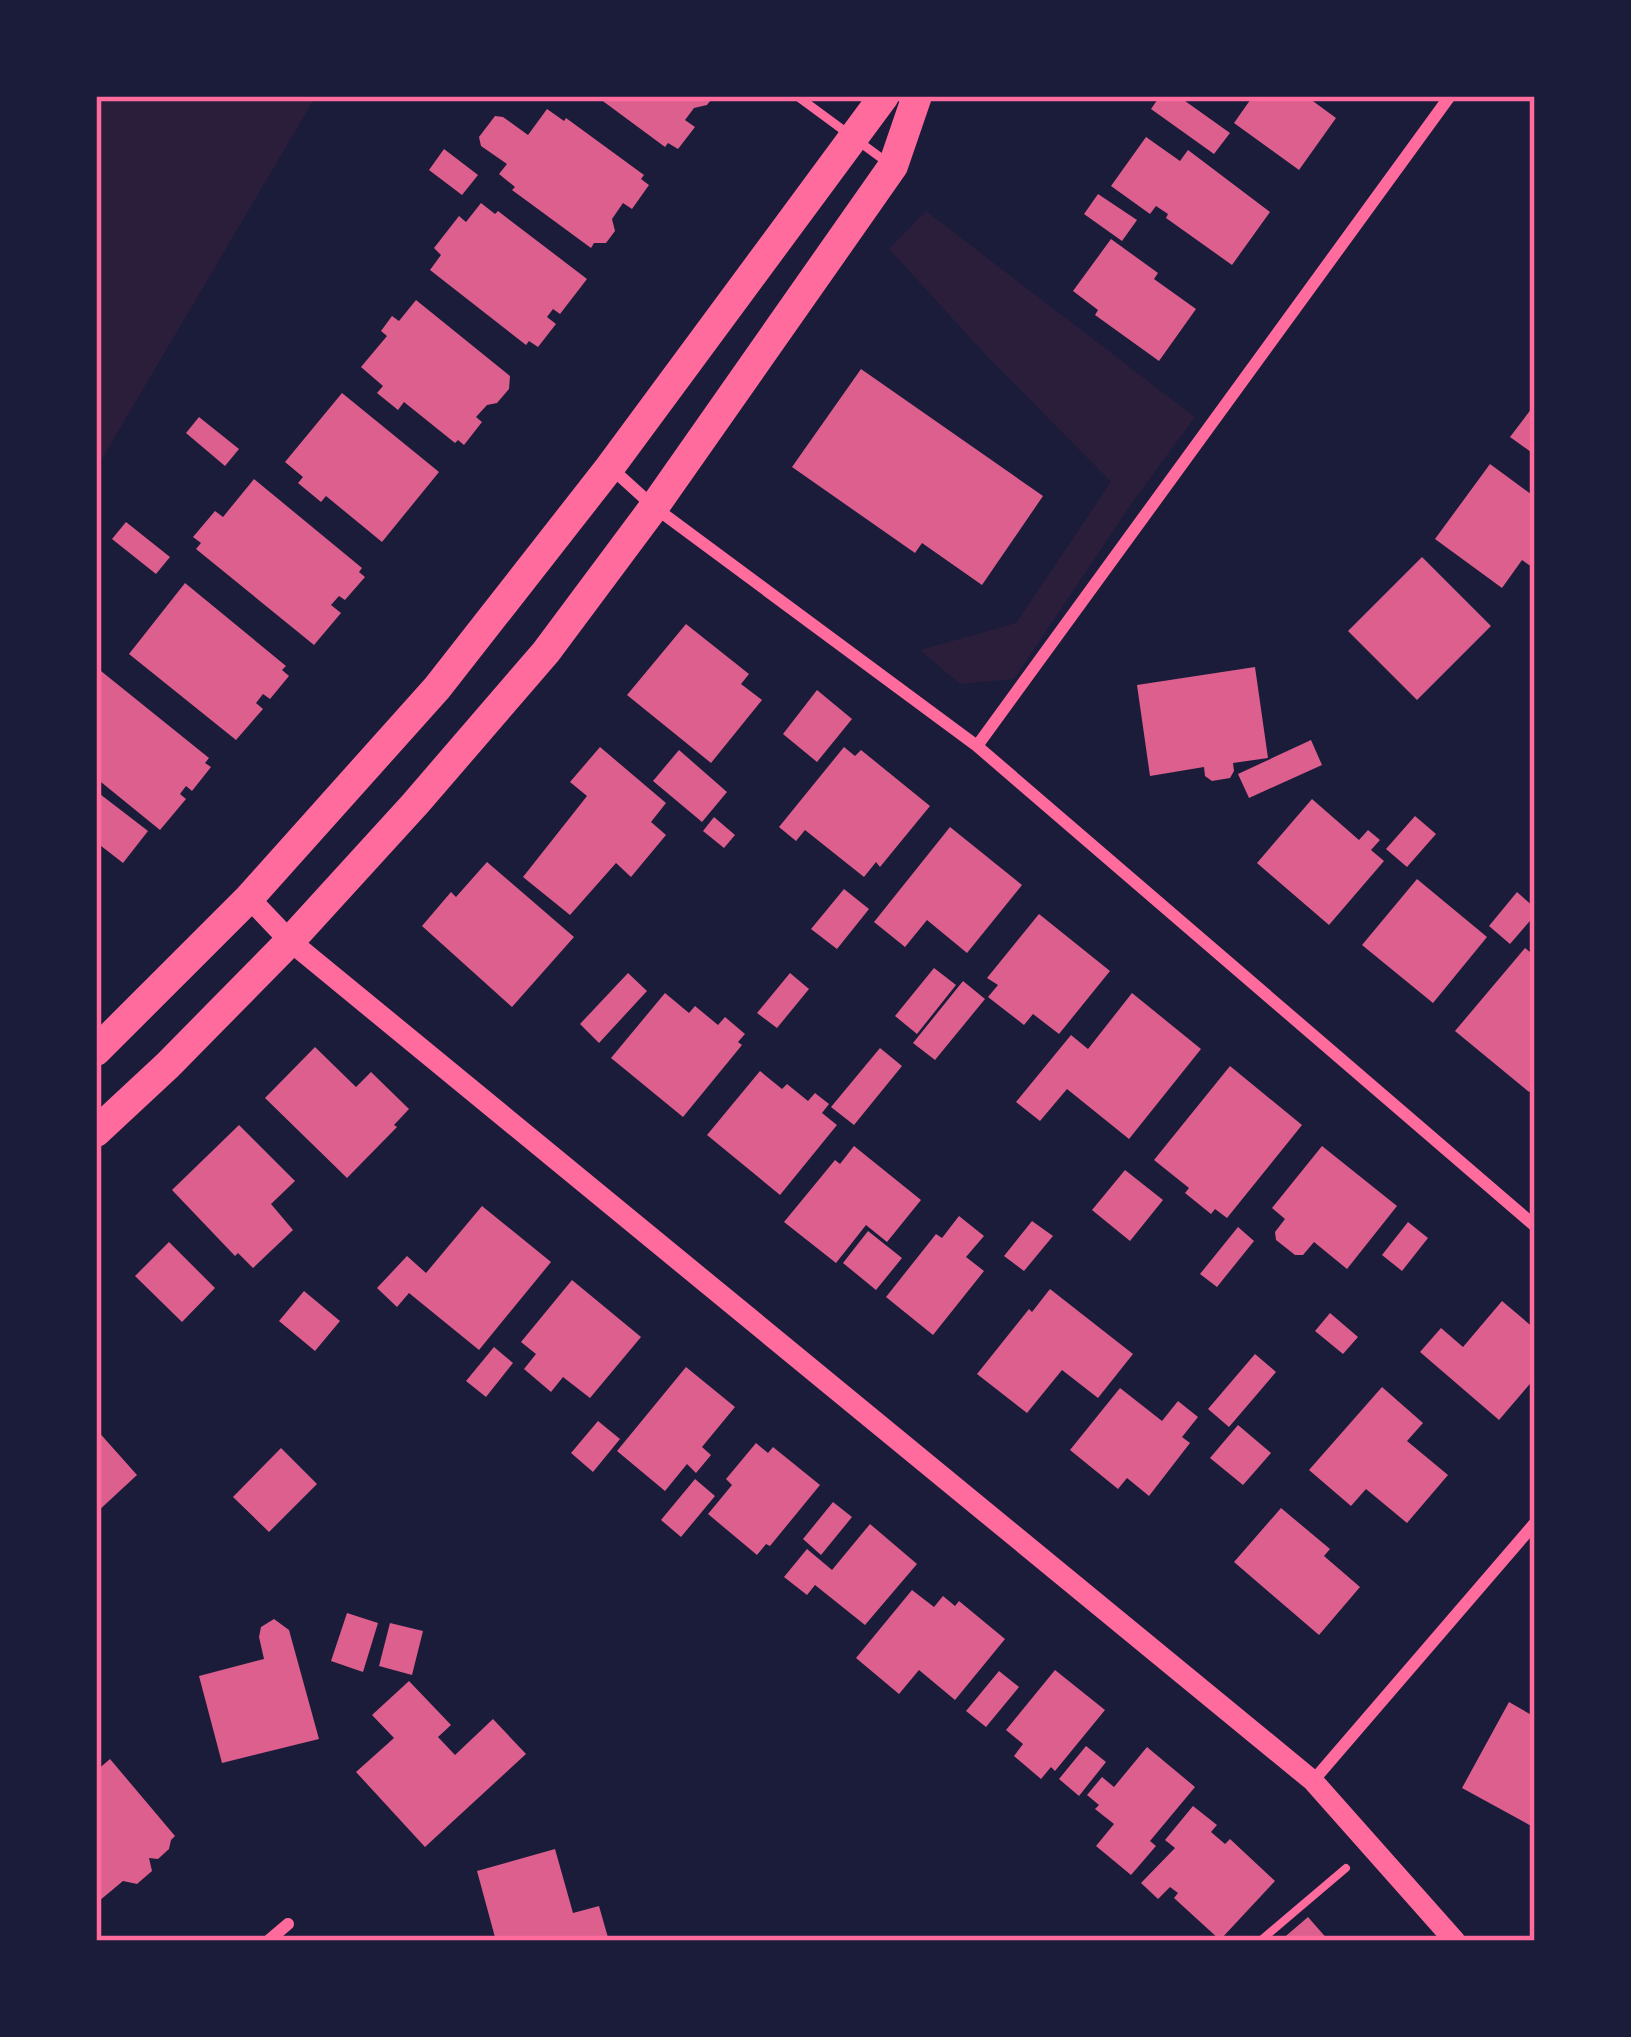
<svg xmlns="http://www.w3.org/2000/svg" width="1631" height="2037" viewBox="0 0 1631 2037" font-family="Commissioner,sans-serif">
	<rect width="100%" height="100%" fill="#1b1b3a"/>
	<path fill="#2a1e3b" d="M96 96H316L96 469Z
		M926 211 1195 417 1134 500 1014 679 960 684 920 650 1016 623 1111 482 985 354 889 249Z"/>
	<path fill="#dd5f8e" d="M596 96H714L707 105 694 108 685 120 695 127 678 149 668 143 665 147Z
		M1160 96H1178L1230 133 1214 154 1151 109Z
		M1253 96H1306L1336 118 1299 170 1234 123Z
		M547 109 564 121 566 118 644 175 641 179 649 185 632 209 623 203 612 219 615 231 606 243H594L591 248 512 190 515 187 499 174 507 164 481 146 479 137 495 116 503 117 528 135Z
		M1146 137 1180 161 1188 150 1270 212 1232 265 1166 218 1168 214 1156 206 1150 214 1111 186Z
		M444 149 478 175 462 195 429 170Z
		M1098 194 1137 220 1122 241 1084 214Z
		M481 203 495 214 498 211 587 279 560 314 553 309 547 317 556 324 538 347 529 341 526 345 430 270 441 255 434 248 459 216 466 222Z
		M1111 239 1158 273 1154 279 1196 309 1159 361 1095 315 1098 310 1073 291Z
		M416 300 510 376 509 389 497 403 487 405 476 417 482 422 464 445 458 440 455 443 404 402 398 410 377 393 383 386 361 367 387 336 381 331 392 316 399 321Z
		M861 369 1043 496 982 585 922 543 915 553 792 467Z
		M342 393 439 472 382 542 326 496 321 502 298 483 303 477 285 462Z
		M1535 404V455L1510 437Z
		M199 417 239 449 225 466 186 433Z
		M1490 464 1535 497V569L1522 560 1502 588 1435 539Z
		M254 479 362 568 359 572 365 577 345 600 339 596 331 605 341 613 314 645 196 549 201 543 193 537 215 511 223 517Z
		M126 522 170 557 156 574 112 539Z
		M1422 557 1491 626 1417 700 1348 631Z
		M185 583 286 666 282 670 289 676 270 699 263 694 256 703 263 709 236 740 129 654Z
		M686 624 749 674 741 684 762 700 711 763 627 695Z
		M96 667 209 758 205 763 211 767 192 791 186 786 180 794 186 799 160 830 96 778Z
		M1255 667 1268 758 1233 763 1234 771 1230 778 1212 781 1205 776 1204 767 1150 776 1137 685Z
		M817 690 852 719 817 762 783 734Z
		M1311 740 1322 765 1249 798 1238 774Z
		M600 747 666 803 651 822 666 835 631 877 616 863 570 915 523 877 587 796 570 782Z
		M844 747 855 756 861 750 930 806 880 867 876 862 864 877 805 830 796 841 779 827Z
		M679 750 727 792 702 822 653 781Z
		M96 791 148 831 123 863 96 842Z
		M1312 799 1359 840 1368 830 1380 840 1371 850 1384 861 1329 925 1257 863Z
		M1415 816 1436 834 1407 867 1386 849Z
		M714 817 735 835 724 848 703 831Z
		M950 827 1022 885 967 953 927 920 905 947 874 922Z
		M487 862 574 937 512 1007 422 926 451 892 456 897Z
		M1417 879 1487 937 1433 1003 1362 945Z
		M844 889 869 909 837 949 811 929Z
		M1517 892 1535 908V915L1510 944 1489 926Z
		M1039 914 1110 971 1059 1034 1033 1014 1024 1025 988 997 998 985 987 978Z
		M1525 948 1535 956V1085L1529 1092 1455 1031Z
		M934 968 956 985 917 1034 895 1016Z
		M628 973 647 991 599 1043 580 1024Z
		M790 973 809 989 777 1028 757 1013Z
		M963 981 985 999 935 1060 913 1043Z
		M665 993 689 1013 695 1006 718 1025 725 1017 745 1034 738 1042 742 1045 683 1117 611 1058Z
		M1132 993 1201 1049 1129 1139 1067 1089 1040 1121 1016 1102 1071 1035 1088 1049Z
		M315 1047 356 1087 371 1072 409 1109 394 1125 397 1127 347 1178 265 1098Z
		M880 1048 902 1066 854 1125 831 1107Z
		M1230 1066 1302 1125 1227 1218 1215 1209 1211 1214 1185 1193 1189 1188 1154 1160Z
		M760 1071 782 1089 787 1084 808 1101 815 1093 829 1104 822 1113 837 1125 780 1195 707 1135Z
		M239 1125 295 1181 271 1204 293 1230 253 1268 238 1253 235 1256 172 1190Z
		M854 1146 921 1200 887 1242 866 1225 836 1263 784 1222 835 1160 840 1164Z
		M1322 1146 1397 1206 1347 1269 1314 1242 1303 1255H1295L1276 1240 1275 1232 1285 1219 1272 1208Z
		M1125 1170 1163 1200 1130 1241 1092 1210Z
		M482 1206 551 1262 479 1350 409 1293 397 1307 377 1288 407 1256 426 1273Z
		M959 1216 984 1236 966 1257 984 1271 933 1335 886 1297 936 1234 942 1238Z
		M1032 1221 1053 1236 1024 1271 1004 1256Z
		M1408 1222 1428 1238 1402 1271 1382 1255Z
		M1238 1227 1254 1241 1217 1287 1200 1274Z
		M868 1231 902 1258 876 1290 843 1263Z
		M169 1242 215 1288 182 1322 135 1276Z
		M572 1280 641 1337 590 1398 563 1377 551 1392 524 1369 536 1354 521 1342Z
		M1050 1289 1133 1354 1098 1398 1062 1370 1027 1413 977 1374 1029 1309 1032 1312Z
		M304 1291 340 1321 315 1351 279 1321Z
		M1502 1301 1535 1329V1378L1499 1420 1420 1352 1441 1328 1463 1347Z
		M1330 1313 1358 1337 1343 1354 1315 1331Z
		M494 1347 513 1363 486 1397 466 1381Z
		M1255 1354 1276 1372 1229 1427 1208 1409Z
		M686 1367 735 1407 702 1447 711 1455 696 1473 687 1464 665 1491 617 1451Z
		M1382 1387 1423 1423 1407 1441 1448 1475 1407 1523 1366 1489 1351 1506 1309 1470Z
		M1120 1388 1162 1421 1178 1401 1198 1417 1182 1437 1190 1443 1149 1496 1127 1478 1118 1489 1070 1450Z
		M598 1421 620 1439 593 1472 571 1453Z
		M1238 1425 1271 1453 1243 1485 1210 1458Z
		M96 1429 137 1475 96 1513Z
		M756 1443 768 1453 773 1447 820 1485 770 1546 766 1544 757 1555 708 1514 732 1485 726 1479Z
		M281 1448 317 1484 269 1532 233 1497Z
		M695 1479 715 1496 681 1537 661 1520Z
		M833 1502 852 1517 821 1555 803 1539Z
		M1281 1508 1330 1549 1324 1556 1360 1587 1319 1635 1234 1562Z
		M870 1524 917 1564 865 1625 815 1585 807 1595 784 1577 807 1549 832 1570Z
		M912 1590 934 1607 943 1596 955 1606 959 1601 1005 1639 955 1700 919 1670 899 1694 856 1658Z
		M347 1613 378 1623 363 1672 331 1661Z
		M274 1619 289 1630 319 1739 222 1763 199 1676 264 1659 259 1637 261 1627Z
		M390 1623 423 1631 412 1675 379 1666Z
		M1055 1670 1105 1710 1055 1771 1051 1767 1041 1779 1014 1756 1023 1744 1006 1730Z
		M999 1671 1019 1687 986 1727 966 1711Z
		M409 1681 451 1725 438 1737 455 1755 493 1719 526 1754 425 1847 356 1772 394 1738 372 1715Z
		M1509 1702 1535 1717V1828L1462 1788Z
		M1086 1746 1106 1762 1079 1796 1059 1779Z
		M1147 1747 1195 1787 1150 1841 1156 1846 1131 1875 1096 1846 1114 1824 1095 1809 1099 1805 1087 1795 1102 1777 1114 1787Z
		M110 1759 175 1836 171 1840 169 1849 158 1859 149 1858 152 1871 137 1884 123 1881 99 1901 96 1898V1771Z
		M1193 1806 1217 1825 1211 1832 1225 1844 1230 1839 1275 1881 1220 1940 1174 1898 1178 1893 1170 1887 1158 1899 1141 1883 1175 1848 1165 1840Z
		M555 1849 573 1913 599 1906 609 1941H496L477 1871Z
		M1308 1917 1329 1941H1280Z"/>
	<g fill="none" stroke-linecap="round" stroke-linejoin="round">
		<path stroke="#ff6b9d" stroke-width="8" d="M1260 1941 1346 1868"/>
		<path stroke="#ff6b9d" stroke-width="9" d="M797 96 888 163"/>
		<path stroke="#ff6b9d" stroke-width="12" d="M610 467 654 507 977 746 1535 1226
			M977 746 1450 96
			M1313 1781 1535 1523
			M268 1941 288 1924"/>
		<path stroke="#ff6b9d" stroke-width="21" d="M249 898 290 941 1313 1781 1455 1941"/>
		<path stroke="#ff6b9d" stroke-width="30" d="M96 1051 249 898 437 688 610 467 884 96
			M96 1132 168 1065 290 941 415 804 546 652 654 507 893 166 917 96"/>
	</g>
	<rect width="1631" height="2037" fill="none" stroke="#1b1b3a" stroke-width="198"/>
	<rect x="99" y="99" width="1433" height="1839" fill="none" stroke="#ff6b9d" stroke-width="4.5"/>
</svg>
